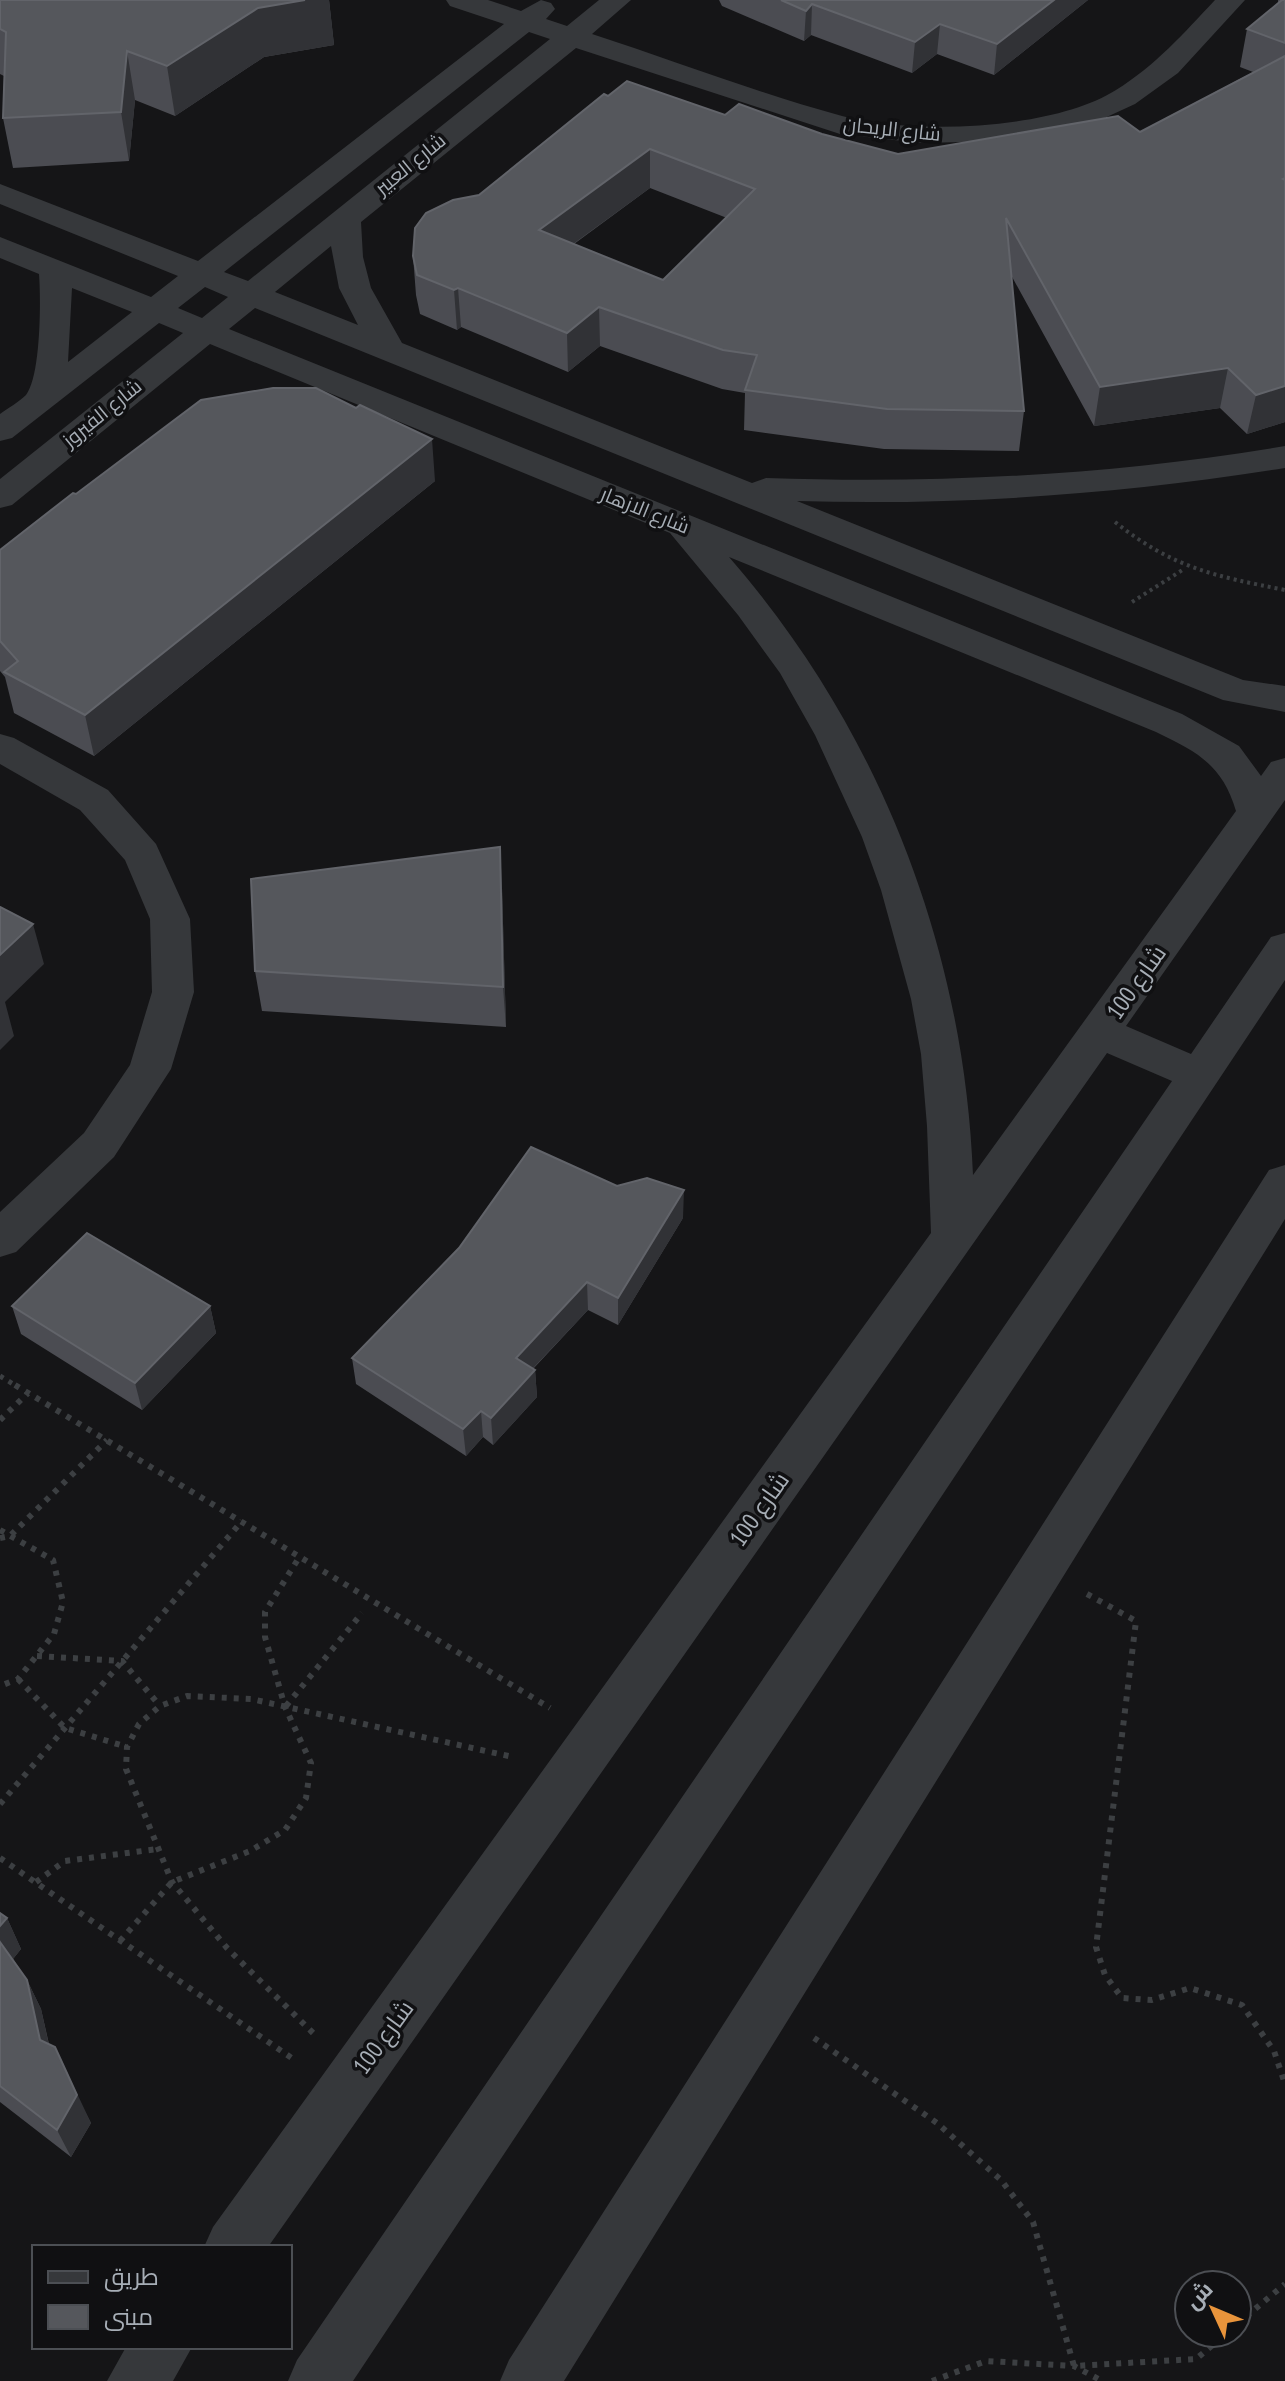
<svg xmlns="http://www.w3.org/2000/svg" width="1285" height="2381" viewBox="0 0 1285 2381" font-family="'PT Sans Narrow',Cairo,sans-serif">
	<rect width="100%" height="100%" fill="#151517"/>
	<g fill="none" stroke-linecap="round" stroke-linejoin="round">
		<path stroke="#3c3f42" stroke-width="4" stroke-dasharray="3 4" stroke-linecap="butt" d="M1115 522C1173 568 1214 576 1285 590
			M1132 602 1184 569"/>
		<path stroke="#3c3f42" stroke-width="5" stroke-dasharray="4 6" stroke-linecap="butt" d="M0 1376 18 1387"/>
		<path stroke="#3c3f42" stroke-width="6" stroke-dasharray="5 7" stroke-linecap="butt" d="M15 1385 550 1708
			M0 1420 28 1393
			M0 1530 53 1560 63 1602 54 1634 18 1679 0 1686
			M0 1538 10 1536 107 1440
			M1087 1594 1136 1621 1096 1947 1105 1975 1122 1998 1152 2000 1190 1988 1242 2005 1274 2051 1285 2084
			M37 1656 122 1661 160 1706
			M18 1679 65 1728 127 1747
			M286 1706 362 1613
			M0 1804 242 1521
			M0 1858 296 2061
			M36 1882 65 1861 158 1849
			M120 1941 172 1882 250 1851 285 1830 306 1798 311 1763 285 1707 265 1637V1612L300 1556
			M313 2033 227 1948 172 1882 126 1769 127 1747 139 1724 160 1706 187 1696 251 1699 513 1757
			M814 2038 937 2123 1001 2180 1033 2222 1074 2366 1196 2359 1227 2333
			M1237 2324 1285 2284
			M932 2381 986 2361 1074 2366 1102 2381"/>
		<path fill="#36383b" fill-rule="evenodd" d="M446 0H488L521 11 541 0 551 3 555 9 546 19 567 26 599 0H631L592 34C675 61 758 93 842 116 913 135 1053 130 1116 90 1155 66 1184 33 1215 0H1245L1178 73 1135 104 1098 121 1048 135 1006 141 921 143 840 134 576 48 361 222 363 257 371 288 402 343 752 483 766 478C941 484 1112 475 1285 446V468C1123 494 961 506 797 501L1243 680 1285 686V712L1223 700 255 308 229 329 1182 714 1239 746 1261 776 1271 762 1285 758V800L1126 1026 1191 1054 1271 937 1285 933V980L353 2381H288L297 2360 1172 1081 1107 1053 268 2247H204L213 2227 931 1233 927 1126 921 1054 911 999 881 890 862 837 815 735 780 673 738 615 670 533 210 344 12 505 0 508V479L183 333 159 323 12 438 0 441V414C8 408 19 402 26 395 41 376 41 299 39 274L0 258V237L151 297 178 276 0 204V184L198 261 504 24 450 6ZM529 32 550 39 248 281 224 272ZM331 246 339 288 358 325 275 292ZM205 287 228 297 202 318 178 308ZM72 288 132 312 68 362ZM729 557 1156 732C1197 752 1222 764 1236 811L973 1175C964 947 879 729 729 557Z
			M0 734 14 738 108 790 156 844 190 919 194 992 171 1069 114 1157 16 1252 0 1257V1212L84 1133 130 1065 152 992 150 919 125 860 80 810 0 764Z
			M1285 1165V1219L564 2381H500L509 2360 1269 1170Z
			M126 2347H192L173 2381H107Z"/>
	</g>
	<path fill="#4b4c52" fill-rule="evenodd" d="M0 0H329L334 45 264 57 175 116 135 100 129 161 13 168 3 118 4 76 0 74Z
		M719 0H1088L994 75 937 54 912 73 811 35 804 41 722 6Z
		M1278 0H1285V422L1247 434 1220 408 1094 426 1011 275 1024 411 1019 451 884 449 744 430 745 393 722 389 600 346 568 372 461 327 457 330 420 314 416 295 413 256 479 195 725 115 822 134 898 154 1140 132 1253 72 1240 67 1247 29 1278 4ZM650 188 727 218 663 280 574 244Z
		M435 481 94 756 14 713 5 677 0 671V550L76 494Z
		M502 888 506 1027 262 1011 255 971Z
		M683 1218 618 1325 588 1310 533 1369 535 1370 537 1397 493 1445 483 1437 466 1456 356 1384 352 1358Z
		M12 1306H210L216 1333 142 1410 21 1334Z
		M0 1913 7 1918 21 1949 13 1959 27 1980 41 2009 49 2044 91 2123 71 2157 0 2102Z"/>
	<path fill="#313236" d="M305 0H329L334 45 264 57 175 116 167 66 258 8Z
		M1054 0H1088L994 75 997 44Z
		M812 4 811 35 804 41 806 11Z
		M940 24 937 54 912 73 915 42Z
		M127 51 135 100 129 161 121 112Z
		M650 149V188L540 268 539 230Z
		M458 288 461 327 457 330 454 290Z
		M599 307 600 346 568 372 567 333Z
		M1228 368 1220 408 1094 426 1100 387Z
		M1285 386V422L1247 434 1256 395Z
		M432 439 435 481 94 756 85 715Z
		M500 847 502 888 506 1027 503 987Z
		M33 924 44 964 5 1002 14 1036 0 1050V955Z
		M684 1190 683 1218 618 1325V1298Z
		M587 1282 588 1310 518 1384 516 1358Z
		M210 1306 216 1333 142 1410 135 1383Z
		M535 1370 537 1397 493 1445 491 1418Z
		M481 1411 483 1437 466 1456 463 1429Z
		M7 1918 21 1949 9 1964 0 1945V1926Z
		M27 1980 41 2009 54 2068 40 2040Z
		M55 2047 91 2123 71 2157 57 2130Z"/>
	<path fill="#55575c" stroke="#62646a" stroke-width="2" fill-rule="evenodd" d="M0 0H305L258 8 167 66 127 51 121 112 3 118 6 32 0 29Z
		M781 0H1054L997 44 940 24 915 42 812 4 806 11Z
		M1282 0H1285V43L1247 29Z
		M1285 56V178L1283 179 1285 180V386L1256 395 1228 368 1100 387 1006 218 1024 411 887 409 745 390 757 355 723 350 599 307 567 333 458 288 454 290 417 275 413 256 415 228 426 213 453 200 479 195 604 94 608 96 627 81 725 115 739 104 822 134 898 154 1118 116 1140 132ZM650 149 755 189 663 280 539 230Z
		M273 388H316L356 408 360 405 432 439 85 715 4 672 18 661 0 641V550L73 493 76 494 201 400Z
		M500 847 503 987 255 971 251 879Z
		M0 907 33 924 0 955Z
		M531 1147 617 1186 647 1178 684 1190 618 1298 587 1282 516 1358 535 1370 491 1418 481 1411 463 1429 352 1358 459 1248Z
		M87 1233 210 1306 135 1383 12 1306Z
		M0 1913 7 1918 0 1926Z
		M0 1942 27 1980 40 2040 55 2047 77 2095 57 2130 0 2086Z"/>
	<g text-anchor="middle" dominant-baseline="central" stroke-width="7" stroke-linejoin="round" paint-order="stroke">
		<g font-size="20" fill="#a7aeb6" stroke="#101012">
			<text transform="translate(892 129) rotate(6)">شارع الريحان</text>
			<text transform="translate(410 164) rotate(-39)">شارع العبير</text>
			<text transform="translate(102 413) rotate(-39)">شارع الفيروز</text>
			<text transform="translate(645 510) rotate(22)">شارع الازهار</text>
		</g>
		<g font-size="24" fill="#a7aeb6" stroke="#101012">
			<text transform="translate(1136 982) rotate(-55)">شارع 100</text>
			<text transform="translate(759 1509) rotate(-55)">شارع 100</text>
			<text transform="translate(383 2037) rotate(-54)">شارع 100</text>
		</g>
	</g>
	<rect x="32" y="2245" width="260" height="104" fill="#101012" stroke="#4c4f54" stroke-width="2"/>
	<rect x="48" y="2271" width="40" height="12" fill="#36383b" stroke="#4c4f54" stroke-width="2"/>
	<text x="104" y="2285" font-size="24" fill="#a7aeb6">طريق</text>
	<rect x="48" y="2305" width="40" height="24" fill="#55575c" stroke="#4c4f54" stroke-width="2"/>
	<text x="104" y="2325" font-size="24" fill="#a7aeb6">مبنى</text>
	<g transform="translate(1213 2309) rotate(314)"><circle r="38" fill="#101012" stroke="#4c4f54" stroke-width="2"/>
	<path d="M0-6L14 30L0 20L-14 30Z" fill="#e9943b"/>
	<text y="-12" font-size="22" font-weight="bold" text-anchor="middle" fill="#a7aeb6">ش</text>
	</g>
</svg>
